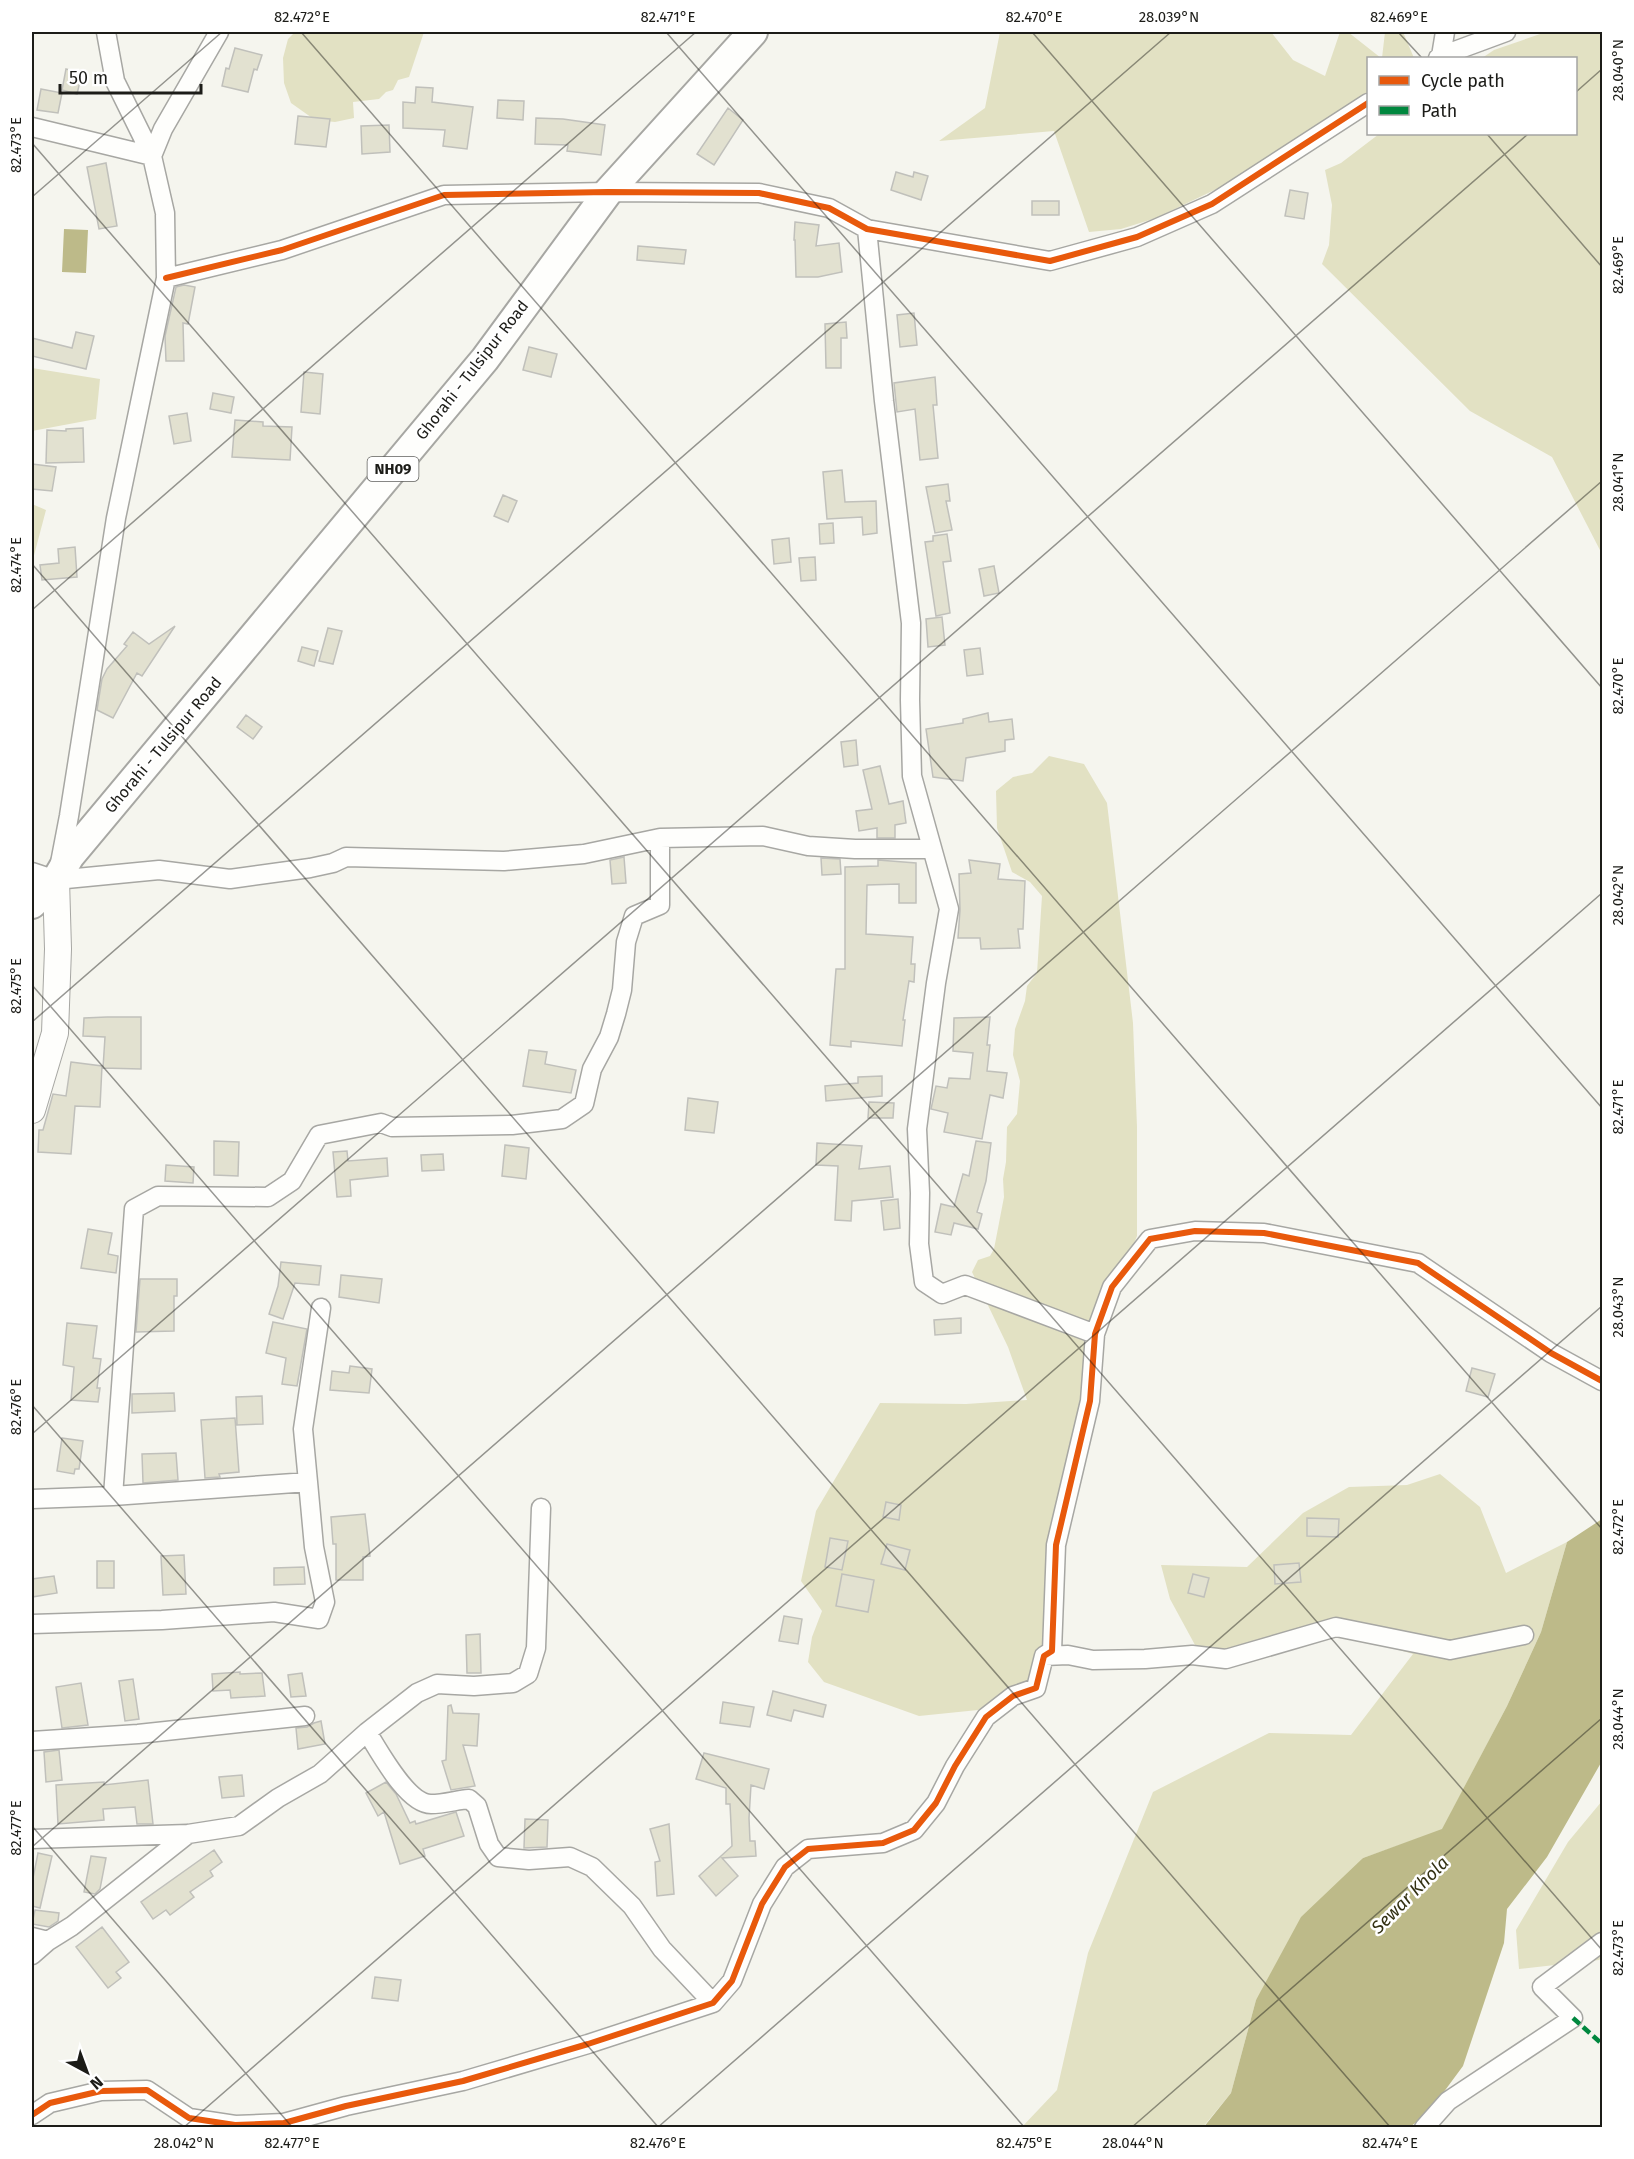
<svg xmlns="http://www.w3.org/2000/svg" width="1634" height="2159" viewBox="0 0 1634 2159" font-family="'Fira Sans',sans-serif">
	<rect width="100%" height="100%" fill="#f5f5ee"/>
	<path fill="#e2e1c3" d="M295 32H424L409 77 398 80 393 90 386 92 379 99 353 102 354 118 335 122 315 120 291 103 284 83 283 58 288 39Z
		M1000 32H1271L1293 60 1325 76 1340 32H1348L1381 58H1368V109L1294 152 1156 218 1121 229 1089 232 1054 131 939 141 985 108Z
		M1385 32H1403L1414 58H1382Z
		M1546 32H1602V554L1552 457 1470 411 1322 264 1329 245 1332 205 1325 170 1341 163 1379 134H1576V58H1482L1494 50Z
		M32 368 100 379 96 419 32 431Z
		M32 504 46 510 32 563Z
		M1049 756 1084 764 1107 803 1133 1023 1137 1127V1236L1126 1263 1093 1328 1049 1649 1033 1683 1011 1688 978 1710 919 1716 824 1682 808 1662 812 1637 822 1611 801 1581 816 1511 880 1403 966 1404 1027 1400 1008 1347 972 1272 978 1260 990 1256 994 1249 1004 1197 1003 1179 1006 1162 1007 1127 1017 1114 1020 1081 1013 1055 1015 1029 1025 1001 1027 986 1037 973 1042 896 1030 882 1012 872 997 828 996 791 1013 777 1032 773Z
		M1440 1474 1480 1507 1506 1573 1567 1542 1541 1632 1507 1706 1442 1830 1363 1858 1256 2000 1231 2093 1203 2127 1021 2128 1057 2090 1088 1953 1153 1792 1269 1733 1351 1735 1413 1654 1341 1633 1207 1667 1170 1599 1161 1565 1247 1567 1303 1513 1349 1487 1407 1485Z
		M1602 1801V1957L1599 1960 1519 1969 1516 1930 1568 1842Z"/>
	<path fill="#bdba89" d="M64 229 88 230 86 273 62 272Z
		M1602 1519V1761L1547 1857 1507 1909 1504 1943 1463 2066 1429 2112 1410 2127 1203 2128 1231 2093 1256 2000 1301 1917 1363 1858 1442 1829 1507 1706 1541 1632 1567 1542Z"/>
	<path fill="#e2e1d0" stroke="#c0c0bb" stroke-width="1.5" d="M235 48 262 55 257 70 254 69 248 92 222 86 226 68 229 69Z
		M66 69 82 73 77 94 62 90Z
		M416 87 433 88 432 102 473 107 467 149 443 146 445 130 403 128V102L415 103Z
		M41 89 62 93 58 113 37 110Z
		M498 100 524 101 523 120 497 118Z
		M728 108 743 120 714 165 697 154Z
		M298 116 330 119 326 147 295 144Z
		M536 118 563 119 605 125 601 155 567 151 568 145 535 144Z
		M389 125 390 152 362 154 361 126Z
		M106 163 117 226 99 229 87 167Z
		M896 172 913 177 914 172 928 176 921 200 891 190Z
		M1290 190 1308 193 1304 219 1285 216Z
		M1032 201H1059V215H1032Z
		M795 222 819 225 816 246 839 243 842 272 818 277H796L795 240H794Z
		M638 246 686 250 684 264 637 260Z
		M184 285 195 287 188 324 183 323 184 361H166L165 336 176 287Z
		M914 313 917 345 900 347 897 315Z
		M846 322 847 338H841V368H826L825 324Z
		M76 332 94 336 86 369 32 356V338L72 348Z
		M529 347 557 354 551 377 523 370Z
		M304 372 323 374 320 414 301 412Z
		M935 377 937 405H933L938 458 920 460 915 409 897 412 894 383Z
		M213 393 234 397 231 413 210 409Z
		M187 413 191 441 174 444 169 416Z
		M235 420 263 422V426L292 427 290 460 232 457Z
		M83 428 84 462 46 463 47 430 66 431V429Z
		M32 464 56 467 52 491 32 489Z
		M842 470 845 502 876 501 877 533 863 535 862 517 827 519 823 472Z
		M948 484 950 501H946L952 530 935 533 926 487Z
		M503 495 517 501 508 522 494 516Z
		M833 523 834 543 820 544 819 524Z
		M947 534 951 561 943 562 950 613 936 616 925 542 933 541V536Z
		M789 538 791 562 774 564 772 540Z
		M75 547 77 577 42 580 40 565 59 563 58 549Z
		M815 557 816 580 801 581 799 558Z
		M994 566 999 593 984 596 979 569Z
		M942 617 945 645 928 647 926 619Z
		M175 626 142 676 137 673 113 718 97 710 102 679 107 669 127 646 124 644 133 632 149 644Z
		M328 628 342 631 333 664 319 661Z
		M302 647 318 651 314 666 298 661Z
		M980 648 983 674 967 676 964 650Z
		M988 713 989 722 1012 719 1014 739 1005 740V751L966 758 963 781 933 777 926 729 963 723V719Z
		M246 715 262 727 253 739 237 727Z
		M856 740 858 765 844 767 841 742Z
		M880 766 889 804 903 801 906 823 895 825V838H877V828L859 831 856 811 872 809 863 770Z
		M624 857 626 883 612 884 610 860Z
		M821 858 840 859 841 874 822 875Z
		M878 860 916 863V903H899V884L867 885 866 934 913 937 911 964H915L914 982 909 981 903 1020H905L902 1046 851 1041V1047L830 1045 836 969H845V867L878 866Z
		M969 860 1000 864 998 879 1025 881 1023 929H1018L1020 948 981 949 980 938H958L960 910 959 874 971 873Z
		M107 1017H141V1069L103 1068 105 1037 83 1036 84 1018Z
		M990 1017 987 1045H990L987 1071 1007 1073 1003 1098 990 1095 982 1139 944 1132 948 1113 931 1109 936 1086 947 1088 949 1078 970 1079 973 1053 953 1051 954 1018Z
		M529 1050 547 1052 545 1064 576 1070 571 1093 523 1086Z
		M71 1062 102 1066 100 1107 75 1106 71 1154 38 1152 39 1130H43L53 1094 66 1096Z
		M882 1076V1096L826 1101 825 1086 858 1083V1077Z
		M688 1098 718 1102 714 1133 685 1130Z
		M869 1102 894 1103 893 1118H868Z
		M214 1141 239 1142 238 1176 214 1175Z
		M976 1141 991 1143 986 1181 977 1212 982 1214 978 1229 954 1223 951 1235 935 1232 941 1204 954 1207 963 1174 969 1176Z
		M817 1143 862 1146 859 1169 890 1166 893 1197 852 1201 851 1221 835 1220 838 1166 816 1165Z
		M505 1145 529 1148 526 1179 502 1176Z
		M347 1151 348 1161 387 1158 388 1176 350 1180 351 1196 337 1197 333 1152Z
		M443 1154 444 1170 422 1171 421 1155Z
		M166 1165 194 1167 193 1183 165 1181Z
		M898 1199 900 1228 884 1230 881 1201Z
		M88 1229 112 1233 108 1254 118 1256 116 1273 81 1268Z
		M281 1262 321 1266 319 1285 295 1283 283 1319 269 1314 278 1286Z
		M341 1275 382 1279 379 1303 339 1297Z
		M140 1279H177V1296H174V1331L136 1332Z
		M961 1318V1333L935 1335 934 1320Z
		M273 1322 307 1329 297 1386 282 1384 286 1358 266 1353Z
		M67 1323 97 1326 93 1358 101 1359 97 1388H100L98 1402 71 1400 74 1367 63 1365Z
		M350 1366 372 1369 369 1393 330 1390 332 1371 349 1373Z
		M1472 1368 1495 1374 1488 1397 1466 1391Z
		M174 1393 175 1411 132 1413V1394Z
		M262 1396 263 1424 237 1425 236 1397Z
		M235 1418 239 1472 219 1474 220 1477 205 1478 201 1420Z
		M62 1438 83 1441 79 1469H75L74 1474 57 1471Z
		M176 1453 178 1480 143 1483 142 1454Z
		M886 1502 901 1505 899 1520 883 1517Z
		M365 1514 370 1556 363 1557V1580H336V1544H333L331 1517Z
		M1307 1518 1339 1519 1338 1537 1307 1536Z
		M830 1538 848 1541 842 1570 825 1567Z
		M887 1544 910 1550 905 1570 881 1564Z
		M184 1555 186 1594 163 1595 161 1556Z
		M97 1561H114V1588H97Z
		M1299 1563 1301 1582 1275 1584 1274 1565Z
		M304 1567 305 1584 274 1585V1568Z
		M842 1574 874 1580 868 1612 836 1606Z
		M1193 1574 1209 1578 1204 1597 1188 1593Z
		M54 1576 57 1593 32 1597V1579Z
		M784 1616 802 1619 798 1644 779 1641Z
		M480 1634 481 1673H467L466 1635Z
		M240 1672V1674L262 1673 265 1696 231 1698 230 1690 213 1691 212 1674Z
		M302 1673 306 1696 291 1697 288 1675Z
		M133 1679 139 1719 125 1721 119 1681Z
		M81 1683 88 1725 62 1728 56 1687Z
		M773 1691 826 1705 823 1717 794 1710 791 1721 767 1715Z
		M723 1702 754 1707 750 1727 720 1723Z
		M451 1705 453 1713 479 1714 477 1746 463 1745 475 1786 451 1790 442 1761 446 1760 448 1706Z
		M321 1721 325 1744 298 1749 296 1728 307 1727 314 1723Z
		M59 1750 62 1780 46 1782 44 1752Z
		M704 1753 769 1769 764 1789 751 1785 749 1818 750 1841H755L756 1856 722 1858 738 1876 716 1896 699 1876 732 1846 730 1804H726V1788L696 1779Z
		M242 1775 244 1796 222 1798 219 1777Z
		M148 1780 153 1824H137L135 1807 103 1809 104 1820 58 1824 56 1785 104 1782V1785Z
		M386 1782 396 1794 410 1823 415 1821 416 1824 456 1812 464 1836 423 1849 425 1856 400 1864 384 1812 378 1816 366 1793Z
		M525 1819 548 1820 547 1847 524 1848Z
		M669 1824 674 1894 657 1896 655 1862 660 1861 650 1829Z
		M214 1850 222 1862 210 1871 213 1876 190 1892 194 1897 170 1915 166 1910 153 1919 141 1902Z
		M38 1853 52 1856 40 1908 32 1906V1883Z
		M91 1856 106 1858 100 1889 95 1894 84 1892Z
		M35 1910 59 1913 58 1921 49 1927 32 1924Z
		M102 1927 129 1962 116 1972 121 1978 108 1988 76 1947Z
		M375 1977 401 1980 398 2001 372 1998Z"/>
	<g fill="none" stroke-linecap="round" stroke-linejoin="round">
		<g stroke="#a7a7a3" stroke-width="21">
			<path id="street" d="M106 32 115 81 152 156
				M1441 56 1506 32
				M1438 58 1441 56 1445 32
				M32 127 152 156
				M867 229 884 401 911 623 910 700 912 776 949 909 936 983 917 1129 920 1193 919 1244 924 1282 942 1294 965 1285 1095 1334
				M166 278 282 250 444 195 608 192 759 193 829 208 867 229 1050 261 1137 237 1212 204 1368 103
				M60 863 69 816 116 518 166 278 165 213 152 156 163 129 219 32
				M32 872 56 880 159 870 230 879 310 868 333 863 346 857 504 861 584 854 660 838 763 836 808 846 855 849H931
				M113 1496 134 1209 158 1196 268 1197 292 1181 319 1135 381 1123 392 1127 512 1125 562 1119 584 1104 592 1069 609 1037 616 1014 622 990 626 942 634 916 660 905V838
				M32 1499 113 1496 308 1482 303 1429 321 1308
				M32 1624 162 1620 274 1612 319 1619 325 1602 314 1547 308 1482
				M1044 1656 1068 1655 1093 1660 1145 1659 1192 1655 1226 1659 1336 1627 1450 1650 1524 1635
				M367 1732C379 1751 407 1804 431 1804 444 1804 457 1800 469 1799L477 1806 489 1844 498 1857 529 1860 570 1857 592 1867 632 1906 662 1949 713 2003
				M32 1741 138 1734 305 1716
				M32 1839 188 1834 239 1826 278 1798 320 1774 367 1732 417 1693 437 1684 474 1686 513 1683 528 1674 536 1648 541 1508
				M32 1937 48 1941 72 1926 188 1834
				M32 1955 48 1941
				M32 2115 50 2103 101 2091 147 2090 189 2118 235 2125 284 2123 346 2106 463 2081 588 2044 713 2003 732 1981 762 1904 785 1867 808 1849 883 1843 914 1830 936 1803 955 1766 986 1717 1013 1696 1036 1688 1044 1656 1052 1651 1056 1545 1090 1401 1095 1334 1112 1287 1150 1239 1195 1231 1264 1233 1418 1263 1551 1353 1602 1381
				M1424 2128 1448 2101 1573 2018 1542 1987 1602 1942"/>
		</g>
		<g stroke="#a7a7a3" stroke-width="28">
			<path id="secondary" d="M32 1110 55 1033 58 949 56 880"/>
		</g>
		<g stroke="#a7a7a3" stroke-width="32">
			<path id="primary" d="M32 904 56 880 70 856 485 359 608 192 753 32"/>
		</g>
		<use href="#street" stroke="#fefefc" stroke-width="18"/>
		<use href="#secondary" stroke="#fefefc" stroke-width="26"/>
		<use href="#primary" stroke="#fefefc" stroke-width="28"/>
		<path stroke="#00873e" stroke-width="4.5" stroke-dasharray="9 4.5" stroke-linecap="butt" d="M1573 2018 1602 2044"/>
		<g stroke="#fff" stroke-width="10">
			<path id="cycleway" d="M166 278 282 250 444 195 608 192 759 193 829 208 867 229 1050 261 1137 237 1212 204 1368 103
				M32 2115 50 2103 101 2091 147 2090 189 2118 235 2125 284 2123 346 2106 463 2081 588 2044 713 2003 732 1981 762 1904 785 1867 808 1849 883 1843 914 1830 936 1803 955 1766 986 1717 1013 1696 1036 1688 1044 1656 1052 1651 1056 1545 1090 1401 1095 1334 1112 1287 1150 1239 1195 1231 1264 1233 1418 1263 1551 1353 1602 1381"/>
		</g>
		<use href="#cycleway" stroke="#e8590c" stroke-width="6"/>
	</g>
	<path fill="none" stroke="#1c1c18" stroke-width="1.5" stroke-opacity="0.45" d="M301 32 1602 1529M666 32 1602 1108M1032 32 1602 688M1398 32 1422 58M1576 92 1602 69M1487 134 1602 267M32 143 1602 1950M32 197 222 32M32 564 1391 2128M32 610 696 32M32 985 1025 2128M32 1022 1171 32M32 1405 659 2128M32 1434 1528 134M32 1826 293 2128M32 1847 1602 481M183 2128 1602 893M657 2128 1602 1306M1131 2128 1602 1718"/>
	<g text-anchor="middle" dominant-baseline="central" stroke-width="5" stroke-linejoin="round" paint-order="stroke">
		<rect fill="#fff" stroke="#60605d" stroke-width="1.5" x="367.5" y="457" width="51" height="24" rx="4.5"/>
		<g font-size="15" font-weight="bold" fill="#1c1c18">
			<text x="393" y="469">NH09</text>
		</g>
		<g font-size="16" fill="#1c1c18" stroke="#fff">
			<text transform="translate(472 370) rotate(-52)">Ghorahi - Tulsipur Road</text>
			<text transform="translate(163 745) rotate(-50)">Ghorahi - Tulsipur Road</text>
		</g>
		<g font-size="18" font-style="italic" fill="#333113" stroke="#fff">
			<text transform="translate(1410 1895) rotate(-45)">Sewar Khola</text>
		</g>
	</g>
	<rect width="1634" height="2159" fill="none" stroke="#ffffff" stroke-width="66"/>
	<rect x="1367" y="57" width="210" height="78" fill="#ffffff" stroke="#a4a4a3" stroke-width="1.5"/>
	<rect x="1379" y="76" width="30" height="9" fill="#e8590c" stroke="#a4a4a3" stroke-width="1.5"/>
	<text x="1421" y="87" font-size="18" fill="#1c1c18">Cycle path</text>
	<rect x="1379" y="106" width="30" height="9" fill="#00873e" stroke="#a4a4a3" stroke-width="1.5"/>
	<text x="1421" y="117" font-size="18" fill="#1c1c18">Path</text>
	<g transform="translate(87 2072) rotate(139)" stroke="#ffffff" stroke-width="4.5" paint-order="stroke">
	<path d="M0-4.5L10 22L0 15L-10 22Z" fill="#1c1c18"/>
	<text y="-9" font-size="16" font-weight="bold" text-anchor="middle" fill="#1c1c18">N</text>
	</g>
	<path d="M60 84v9h141v-9" fill="none" stroke="#1c1c18" stroke-width="3"/>
	<text x="69" y="84" font-size="18" fill="#1c1c18" stroke="#ffffff" stroke-width="4.5" paint-order="stroke">50 m</text>
	<rect x="33" y="33" width="1568" height="2093" fill="none" stroke="#1c1c18" stroke-width="2"/>
	<g font-size="15" text-anchor="middle" fill="#1c1c18">
		<text x="302" y="22">82.472°E</text>
		<text x="668" y="22">82.471°E</text>
		<text x="1034" y="22">82.470°E</text>
		<text x="1169" y="22">28.039°N</text>
		<text x="1399" y="22">82.469°E</text>
		<text transform="translate(1618 70) rotate(-90)" y="5">28.040°N</text>
		<text transform="translate(16 145) rotate(-90)" y="5">82.473°E</text>
		<text transform="translate(1618 265) rotate(-90)" y="5">82.469°E</text>
		<text transform="translate(1618 482) rotate(-90)" y="5">28.041°N</text>
		<text transform="translate(16 565) rotate(-90)" y="5">82.474°E</text>
		<text transform="translate(1618 686) rotate(-90)" y="5">82.470°E</text>
		<text transform="translate(1618 895) rotate(-90)" y="5">28.042°N</text>
		<text transform="translate(16 986) rotate(-90)" y="5">82.475°E</text>
		<text transform="translate(1618 1107) rotate(-90)" y="5">82.471°E</text>
		<text transform="translate(1618 1307) rotate(-90)" y="5">28.043°N</text>
		<text transform="translate(16 1407) rotate(-90)" y="5">82.476°E</text>
		<text transform="translate(1618 1527) rotate(-90)" y="5">82.472°E</text>
		<text transform="translate(1618 1719) rotate(-90)" y="5">28.044°N</text>
		<text transform="translate(16 1828) rotate(-90)" y="5">82.477°E</text>
		<text transform="translate(1618 1948) rotate(-90)" y="5">82.473°E</text>
		<text x="184" y="2148">28.042°N</text>
		<text x="292" y="2148">82.477°E</text>
		<text x="658" y="2148">82.476°E</text>
		<text x="1024" y="2148">82.475°E</text>
		<text x="1133" y="2148">28.044°N</text>
		<text x="1390" y="2148">82.474°E</text>
	</g>
</svg>
